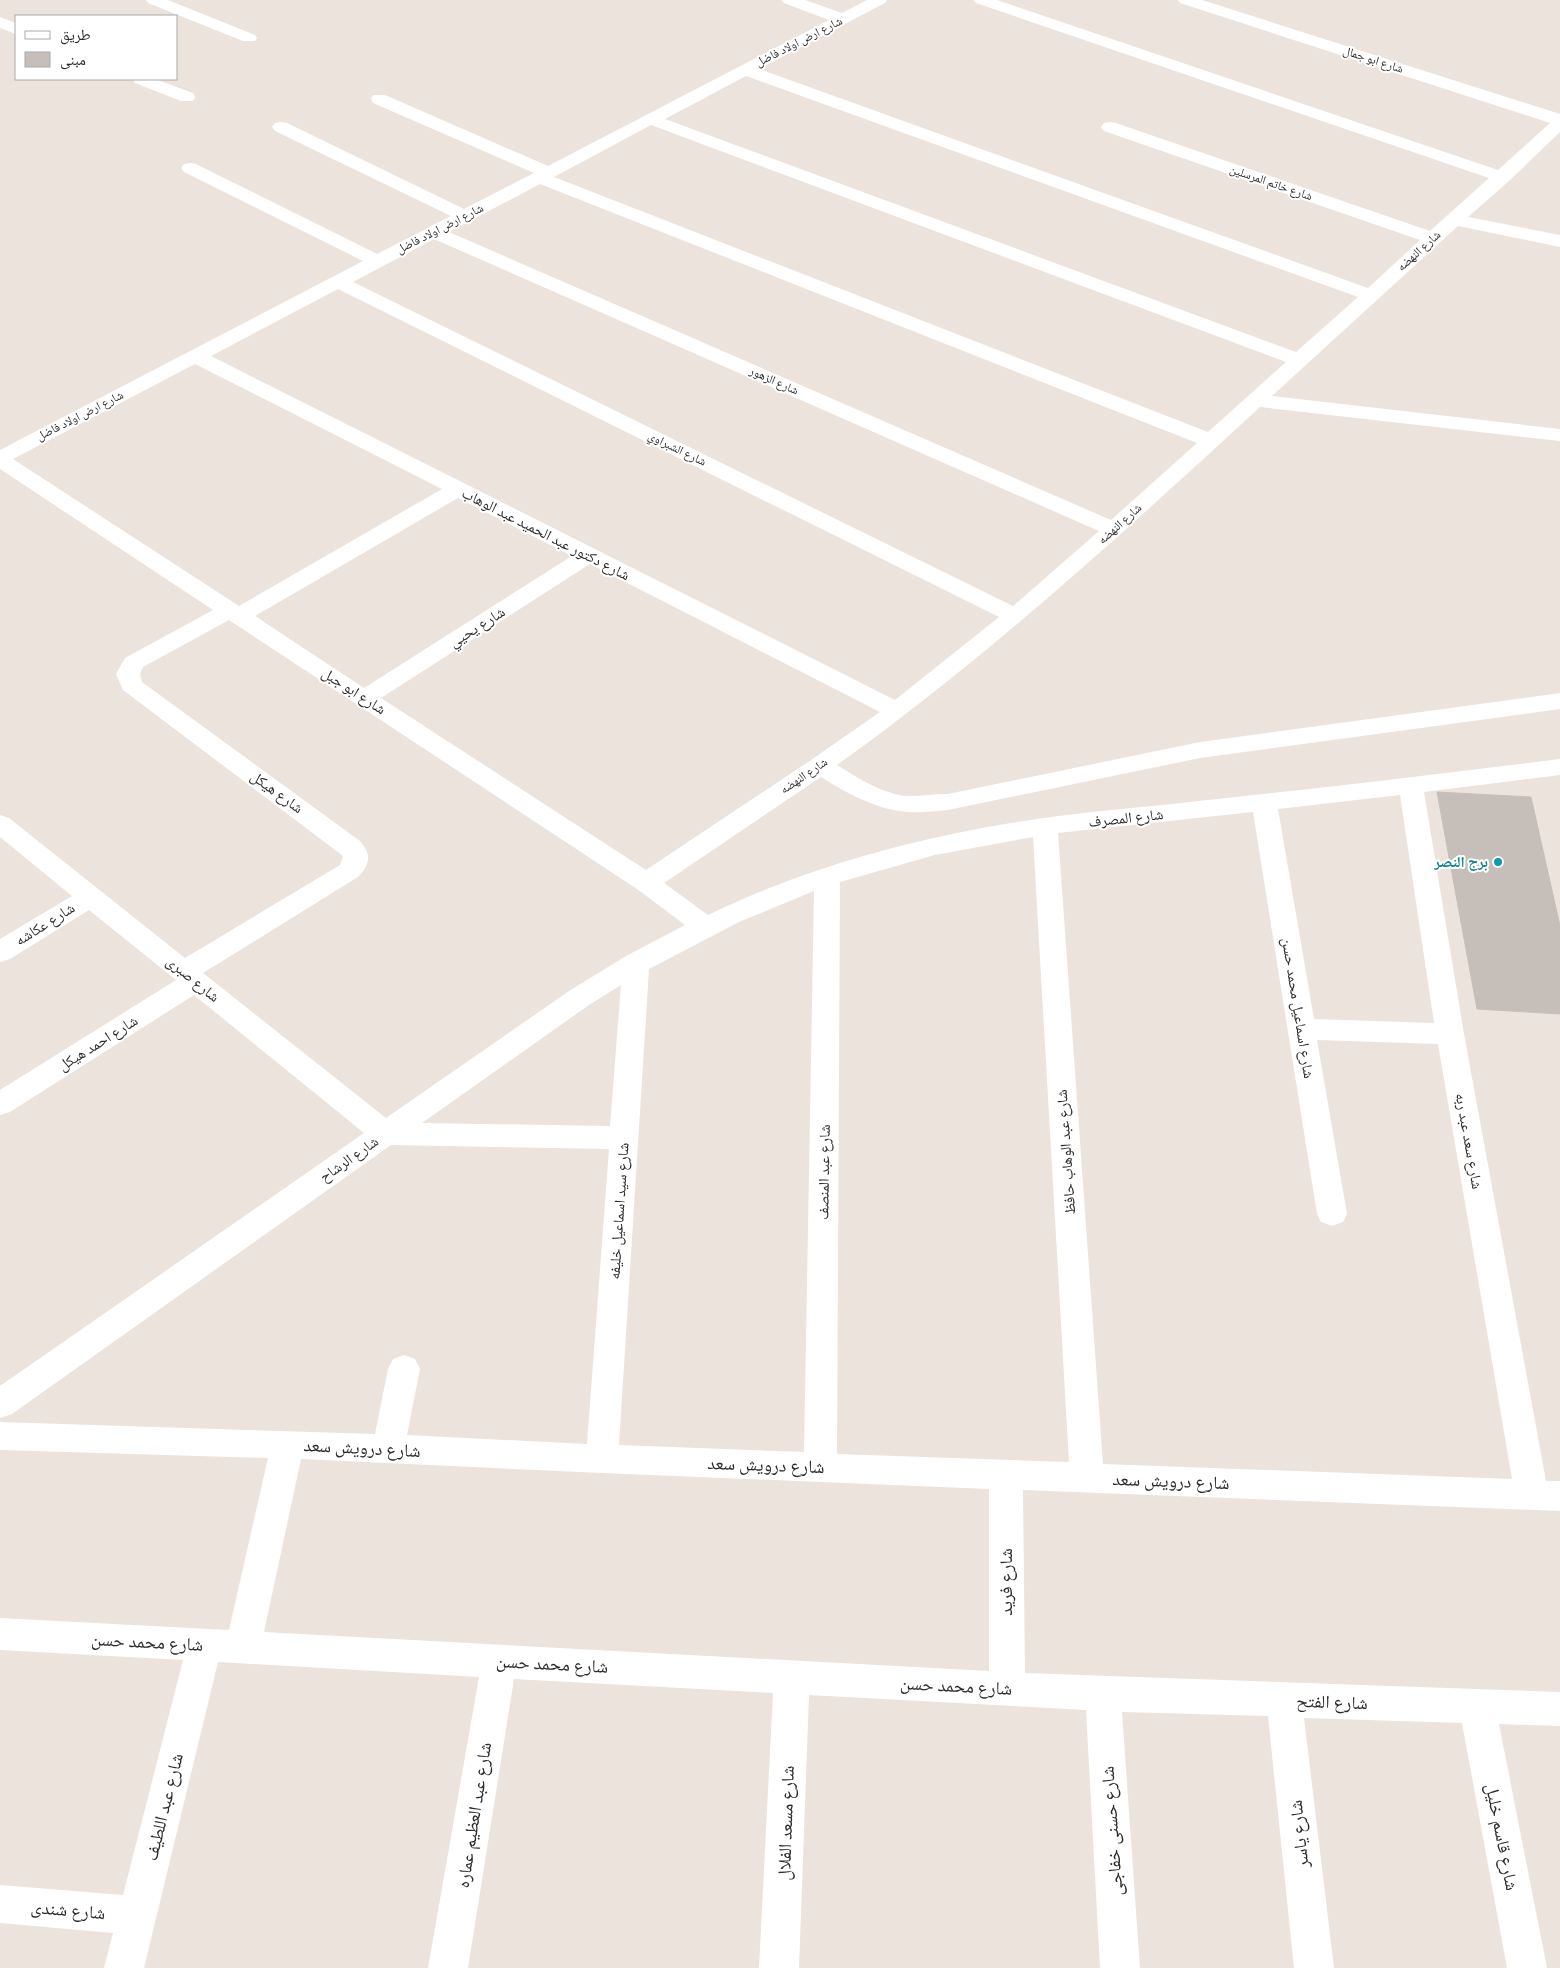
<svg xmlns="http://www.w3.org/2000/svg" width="1560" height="1968" viewBox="0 0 1560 1968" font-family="Signika,'Noto Naskh Arabic',sans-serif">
	<rect width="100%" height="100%" fill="#ece3dd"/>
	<path fill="#c5beb9" stroke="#c8bfb7" d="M1437 792 1531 797 1560 926V1014L1477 1009Z"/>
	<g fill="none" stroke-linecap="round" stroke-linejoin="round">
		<path fill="#fff" fill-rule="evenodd" d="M146 0H168L255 35 257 38 255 41H243L148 3Z
			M782 0H805L842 13 867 0H887L885 3 759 69 1368 288 1420 240 1104 131 1101 127 1104 123 1110 122 1116 123 1430 231 1489 178 976 3 974 0H997L1498 170 1550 123 1180 3 1178 0H1202L1560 114V132L1509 181 1468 217 1560 235V247L1458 226 1272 396 1560 429V441L1260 407C1124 532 988 657 837 765 858 778 884 795 909 796 922 796 935 794 948 794L1200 742 1560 693V709L1200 758 948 810C935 811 921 813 908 812 880 811 844 792 821 777L664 883 708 915C805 868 911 839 1017 822 1083 811 1150 807 1217 799 1331 787 1446 773 1560 759V775L1424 792 1464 1034 1546 1481H1560V1511L1023 1490 1025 1673 1560 1692V1726L1499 1724 1547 1968H1507L1462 1723 1304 1718 1334 1968H1294L1268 1716 1122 1712 1140 1968H1100L1086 1710 809 1695 799 1968H759L773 1693 514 1679 468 1968H428L479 1677 218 1662 144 1968H104L113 1933 0 1923V1885L123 1895 183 1660 0 1650V1618L229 1630 268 1458 0 1450V1422L375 1434 388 1369 393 1359 404 1355 415 1359 420 1369 407 1435 587 1444 609 1149 391 1145 12 1414 0 1418V1386L364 1133 194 995 10 1112 0 1115V1090L176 980 89 910 10 959 0 962V939L72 896 0 837V815L9 818 185 958 340 865 343 856 123 690 116 674 125 658 213 610 0 469V450L363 261 184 172 181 168 184 164 190 163 196 164 377 254 451 216 275 131 272 127 275 123 281 122 287 123 464 209 534 173 373 103 371 99 373 95H385L548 166 829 20 784 3ZM746 76 1358 297 1296 352 665 119ZM651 125 1286 362 1208 432 554 177ZM540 184 1197 443 1111 520 449 232ZM434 239 1099 531 1013 606 353 282ZM338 289 999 617 895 700 211 356ZM195 364 442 489 239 606 13 459ZM458 498 572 556 364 688 255 616ZM590 564 880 712 811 760 646 870 381 698ZM229 620 637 889 685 925 626 956 569 991 386 1118 203 973 358 877C370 865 372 854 360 841L142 682 140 674 143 667ZM1400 795 1434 1023 1314 1019 1278 809ZM1253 812 1317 1214 1321 1222 1332 1226 1343 1222 1347 1214 1317 1040 1438 1044 1512 1479 1103 1464 1058 833ZM1033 837 1069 1462 837 1454 840 882 935 855ZM814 891 804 1452 619 1445 649 969 739 922ZM621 985 610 1126 422 1123 589 1005ZM301 1459 602 1473 989 1489V1671L264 1632Z
			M0 17 16 23V34L0 28Z
			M133 79H155L193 93 195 97 193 101H181L135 83Z"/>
	</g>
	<circle fill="#0f9aa8" stroke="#fff" stroke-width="2" cx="1498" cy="862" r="5"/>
	<g text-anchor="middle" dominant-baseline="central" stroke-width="4" stroke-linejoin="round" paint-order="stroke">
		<g font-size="12" fill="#2b2b2b" stroke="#fff">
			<text transform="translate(799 42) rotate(-27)">شارع ارض اولاد فاضل</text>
			<text transform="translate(1373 60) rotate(18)">شارع ابو جمال</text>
			<text transform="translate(1271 183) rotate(19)">شارع خاتم المرسلين</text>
			<text transform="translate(440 229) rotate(-27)">شارع ارض اولاد فاضل</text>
			<text transform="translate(1419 251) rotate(-42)">شارع النهضه</text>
			<text transform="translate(774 381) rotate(24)">شارع الزهور</text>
			<text transform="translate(80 416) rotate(-27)">شارع ارض اولاد فاضل</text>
			<text transform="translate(677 449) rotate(26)">شارع الشبراوي</text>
			<text transform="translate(1120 524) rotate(-42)">شارع النهضه</text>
			<text transform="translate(804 776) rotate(-34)">شارع النهضه</text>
		</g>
		<g font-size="15" fill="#2b2b2b" stroke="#fff">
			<text transform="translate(546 534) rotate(27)">شارع دكتور عبد الحميد عبد الوهاب</text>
			<text transform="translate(477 627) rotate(-32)">شارع يحيي</text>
			<text transform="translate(354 691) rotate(33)">شارع ابو جبل</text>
			<text transform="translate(277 792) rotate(36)">شارع هيكل</text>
			<text transform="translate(1126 818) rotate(-6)">شارع المصرف</text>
			<text transform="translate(45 924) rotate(-32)">شارع عكاشه</text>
			<text transform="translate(193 979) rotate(39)">شارع صبرى</text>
			<text transform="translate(1298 1008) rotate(81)">شارع اسماعيل محمد حسن</text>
			<text transform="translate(98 1043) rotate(-32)">شارع احمد هيكل</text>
			<text transform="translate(1469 1141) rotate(80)">شارع سعد عبد ربه</text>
			<text transform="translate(1066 1152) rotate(-94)">شارع عبد الوهاب حافظ</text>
			<text transform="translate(349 1159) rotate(-35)">شارع الرشاح</text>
			<text transform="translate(824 1172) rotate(-89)">شارع عبد المنصف</text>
			<text transform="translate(619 1211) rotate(-86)">شارع سيد اسماعيل خليفه</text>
		</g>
		<g font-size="15" font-weight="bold" fill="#0d838f" stroke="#fff" text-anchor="end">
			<text x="1488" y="862">برج النصر</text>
		</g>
		<g font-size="18" fill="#2b2b2b" stroke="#fff">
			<text transform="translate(362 1448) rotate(3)">شارع درويش سعد</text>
			<text transform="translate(766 1465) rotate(2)">شارع درويش سعد</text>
			<text transform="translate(1171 1481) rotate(2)">شارع درويش سعد</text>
			<text transform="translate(1006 1582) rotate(-90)">شارع فريد</text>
			<text transform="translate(147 1642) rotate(3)">شارع محمد حسن</text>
			<text transform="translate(552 1664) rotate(3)">شارع محمد حسن</text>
			<text transform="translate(956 1686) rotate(3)">شارع محمد حسن</text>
			<text transform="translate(1332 1702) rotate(2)">شارع الفتح</text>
			<text transform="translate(164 1807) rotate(-76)">شارع عبد اللطيف</text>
			<text transform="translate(474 1815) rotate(-81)">شارع عبد العظيم عماره</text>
			<text transform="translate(786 1823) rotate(-88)">شارع مسعد الفلال</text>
			<text transform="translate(1112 1831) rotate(-94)">شارع حسنى خفاجى</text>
			<text transform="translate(1299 1834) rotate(-96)">شارع ياسر</text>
			<text transform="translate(1502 1837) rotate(79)">شارع قاسم خليل</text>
			<text transform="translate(68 1910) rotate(5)">شارع شندى</text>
		</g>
	</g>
	<rect x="15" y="15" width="162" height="65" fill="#ffffff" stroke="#aaaaaa"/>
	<rect x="25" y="31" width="25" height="8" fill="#ffffff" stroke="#aaaaaa"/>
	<text x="60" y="40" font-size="15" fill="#2b2b2b">طريق</text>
	<rect x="25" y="52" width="25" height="15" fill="#c5beb9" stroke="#aaaaaa"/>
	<text x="60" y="65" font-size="15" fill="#2b2b2b">مبنى</text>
</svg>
